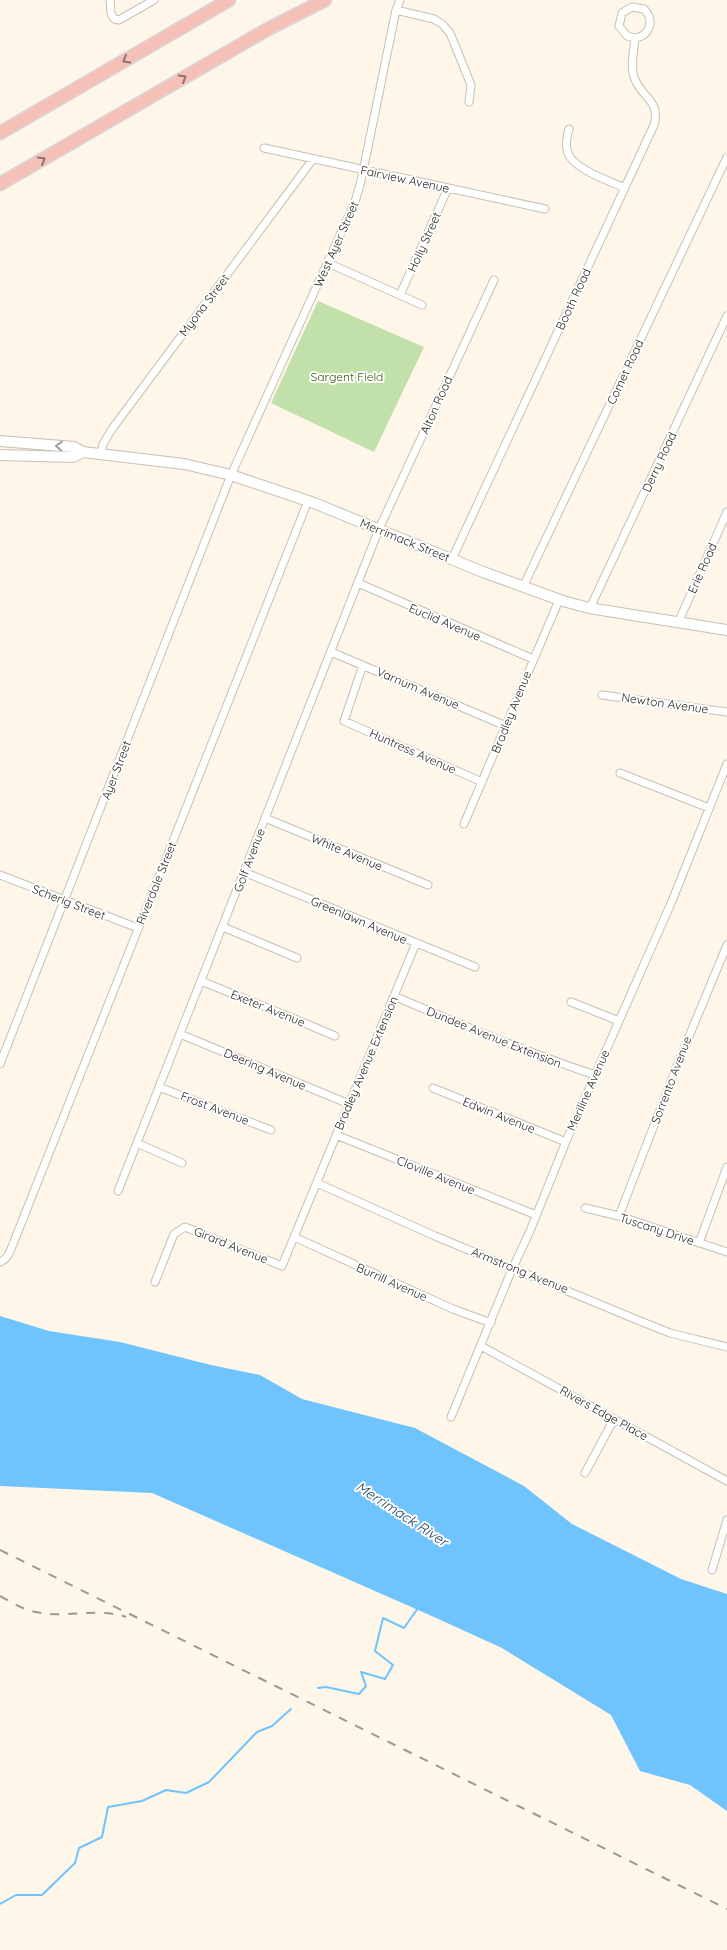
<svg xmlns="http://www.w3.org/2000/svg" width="727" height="1950" viewBox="0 0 727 1950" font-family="Quicksand,sans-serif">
	<rect width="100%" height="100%" fill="#fef6e9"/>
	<path fill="#c2e1aa" d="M318 301 424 347 374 452 271 403Z"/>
	<path fill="#6fc4fd" d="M0 1316 49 1331 120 1342 211 1365 260 1375 302 1399 415 1428 524 1486 572 1524 681 1579 727 1594V1811L690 1785 640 1771 611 1715 502 1648 434 1617 152 1493 0 1486Z"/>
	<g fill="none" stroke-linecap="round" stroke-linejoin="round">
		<path stroke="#6fc4fd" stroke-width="2" d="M318 1688 326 1687 359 1694 366 1686 361 1672 385 1679 393 1665 375 1651 383 1618 404 1628 418 1608
			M0 1904 16 1895H42L75 1863 79 1848 102 1837 108 1807 142 1801 166 1790 186 1793 209 1782 257 1732 272 1726 291 1709"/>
		<g stroke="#c7c0b3" stroke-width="9">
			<path id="street" d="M110 0 111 13 114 19 119 20 154 0
				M396 10 434 19 442 24 450 33 471 85 469 102
				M569 129C567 136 565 146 568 153 573 169 610 181 625 188
				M264 148 545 209
				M328 263 422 305
				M400 295 448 188
				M101 454 103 444 112 429 313 159
				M452 559 654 125C661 100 641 98 634 77 630 65 634 51 635 38 650 36 655 20 644 9L632 7 622 13 619 26 627 36 635 38
				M358 583 533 659
				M523 587 727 157
				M590 608 727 316
				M678 623 727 512
				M331 652 506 726
				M363 665 344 721 482 782
				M602 695 727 712
				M620 773 709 808
				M265 818 428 885
				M464 824 559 600
				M244 872 475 967
				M0 875 138 928
				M223 927 297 958
				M201 981 302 1022 335 1036
				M394 996C461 1025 526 1052 595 1075
				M571 1002 619 1021
				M180 1034 349 1104
				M0 1064 231 475 355 202 361 181 396 10 400 0
				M159 1087 271 1130
				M433 1088 566 1142
				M336 1135 536 1215
				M137 1143 182 1163
				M317 1183 435 1236 635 1319 670 1333 727 1347
				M118 1191 379 529 494 280
				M585 1208 619 1216 727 1252
				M619 1216 680 1058 727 945
				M294 1237 453 1309 491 1323
				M699 1243 727 1167
				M0 1262C8 1259 10 1251 13 1244L308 501
				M155 1282 174 1234 185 1227 282 1266 416 943
				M481 1346 727 1481
				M451 1417 510 1274 530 1231 567 1139 672 901 727 764
				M585 1473 614 1419
				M712 1570 727 1520"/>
		</g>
		<g stroke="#c7c0b3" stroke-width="12">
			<path id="secondary" d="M0 441 74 447 83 452 184 464 231 475 314 503 483 572 563 601 589 608 727 630
				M0 455 73 457 83 452"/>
		</g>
		<g stroke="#d9d8d7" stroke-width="15">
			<path id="highway" d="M0 133 229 0
				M0 184 268 29 325 0"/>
		</g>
		<use href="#street" stroke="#fff" stroke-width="7"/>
		<use href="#secondary" stroke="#fff" stroke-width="10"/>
		<use href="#highway" stroke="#f5c0b8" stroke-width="12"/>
		<path stroke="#9e988f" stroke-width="2" stroke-dasharray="9 9" stroke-linecap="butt" d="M0 1550 727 1909
			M0 1596C11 1602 23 1610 36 1612 66 1619 96 1607 126 1617"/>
	</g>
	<defs><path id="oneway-chevron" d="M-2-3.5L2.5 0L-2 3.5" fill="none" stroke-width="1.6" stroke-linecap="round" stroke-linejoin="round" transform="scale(1.25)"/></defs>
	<g stroke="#90746d">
		<use href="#oneway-chevron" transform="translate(126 60) rotate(150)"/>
		<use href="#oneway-chevron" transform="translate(183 78) rotate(-30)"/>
		<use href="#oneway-chevron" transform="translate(42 160) rotate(-30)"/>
	</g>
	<use stroke="#9f9e9c" href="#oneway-chevron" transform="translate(59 446) rotate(-176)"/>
	<g text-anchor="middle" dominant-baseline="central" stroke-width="4" stroke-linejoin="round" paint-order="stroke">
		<g font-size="12" fill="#2a2722" stroke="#fff">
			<text transform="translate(405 179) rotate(12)">Fairview Avenue</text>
			<text transform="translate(424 242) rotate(-66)">Holly Street</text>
			<text transform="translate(336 244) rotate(-66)">West Ayer Street</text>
			<text transform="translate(573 299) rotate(-65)">Booth Road</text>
			<text transform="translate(204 305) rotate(-53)">Myona Street</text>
			<text transform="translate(625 372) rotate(-65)">Comet Road</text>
			<text transform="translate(436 405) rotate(-66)">Alton Road</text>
			<text transform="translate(659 462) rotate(-65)">Derry Road</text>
			<text transform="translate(405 540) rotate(22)">Merrimack Street</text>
			<text transform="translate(702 568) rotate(-66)">Erie Road</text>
			<text transform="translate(445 622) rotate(23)">Euclid Avenue</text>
			<text transform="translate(418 688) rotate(23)">Varnum Avenue</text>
			<text transform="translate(665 703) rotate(8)">Newton Avenue</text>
			<text transform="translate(511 712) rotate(-68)">Bradley Avenue</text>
			<text transform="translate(413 751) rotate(24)">Huntress Avenue</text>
			<text transform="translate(116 770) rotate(-69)">Ayer Street</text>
			<text transform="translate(347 852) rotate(23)">White Avenue</text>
			<text transform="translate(249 860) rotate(-69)">Golf Avenue</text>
			<text transform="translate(156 883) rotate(-68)">Riverdale Street</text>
			<text transform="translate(69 902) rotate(21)">Scherig Street</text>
			<text transform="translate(359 920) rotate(23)">Greenlawn Avenue</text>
			<text transform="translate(268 1008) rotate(22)">Exeter Avenue</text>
			<text transform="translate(494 1037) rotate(22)">Dundee Avenue Extension</text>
			<text transform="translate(366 1063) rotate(-67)">Bradley Avenue Extension</text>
			<text transform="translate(265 1069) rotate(23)">Deering Avenue</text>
			<text transform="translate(671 1080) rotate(-69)">Sorrento Avenue</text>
			<text transform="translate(588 1090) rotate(-66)">Meriline Avenue</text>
			<text transform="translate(215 1108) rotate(21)">Frost Avenue</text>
			<text transform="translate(499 1115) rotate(22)">Edwin Avenue</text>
			<text transform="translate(436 1175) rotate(22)">Cloville Avenue</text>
			<text transform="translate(657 1229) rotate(18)">Tuscany Drive</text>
			<text transform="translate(231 1245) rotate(22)">Girard Avenue</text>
			<text transform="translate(520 1270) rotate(22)">Armstrong Avenue</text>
			<text transform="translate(392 1282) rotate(24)">Burrill Avenue</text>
			<text transform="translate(604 1413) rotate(29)">Rivers Edge Place</text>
		</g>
		<g font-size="12" fill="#335800" stroke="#fff">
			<text x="347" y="376">Sargent Field</text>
		</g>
		<g font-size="14" font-style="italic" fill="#1c4058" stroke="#fff">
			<text transform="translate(402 1514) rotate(33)">Merrimack River</text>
		</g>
	</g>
</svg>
